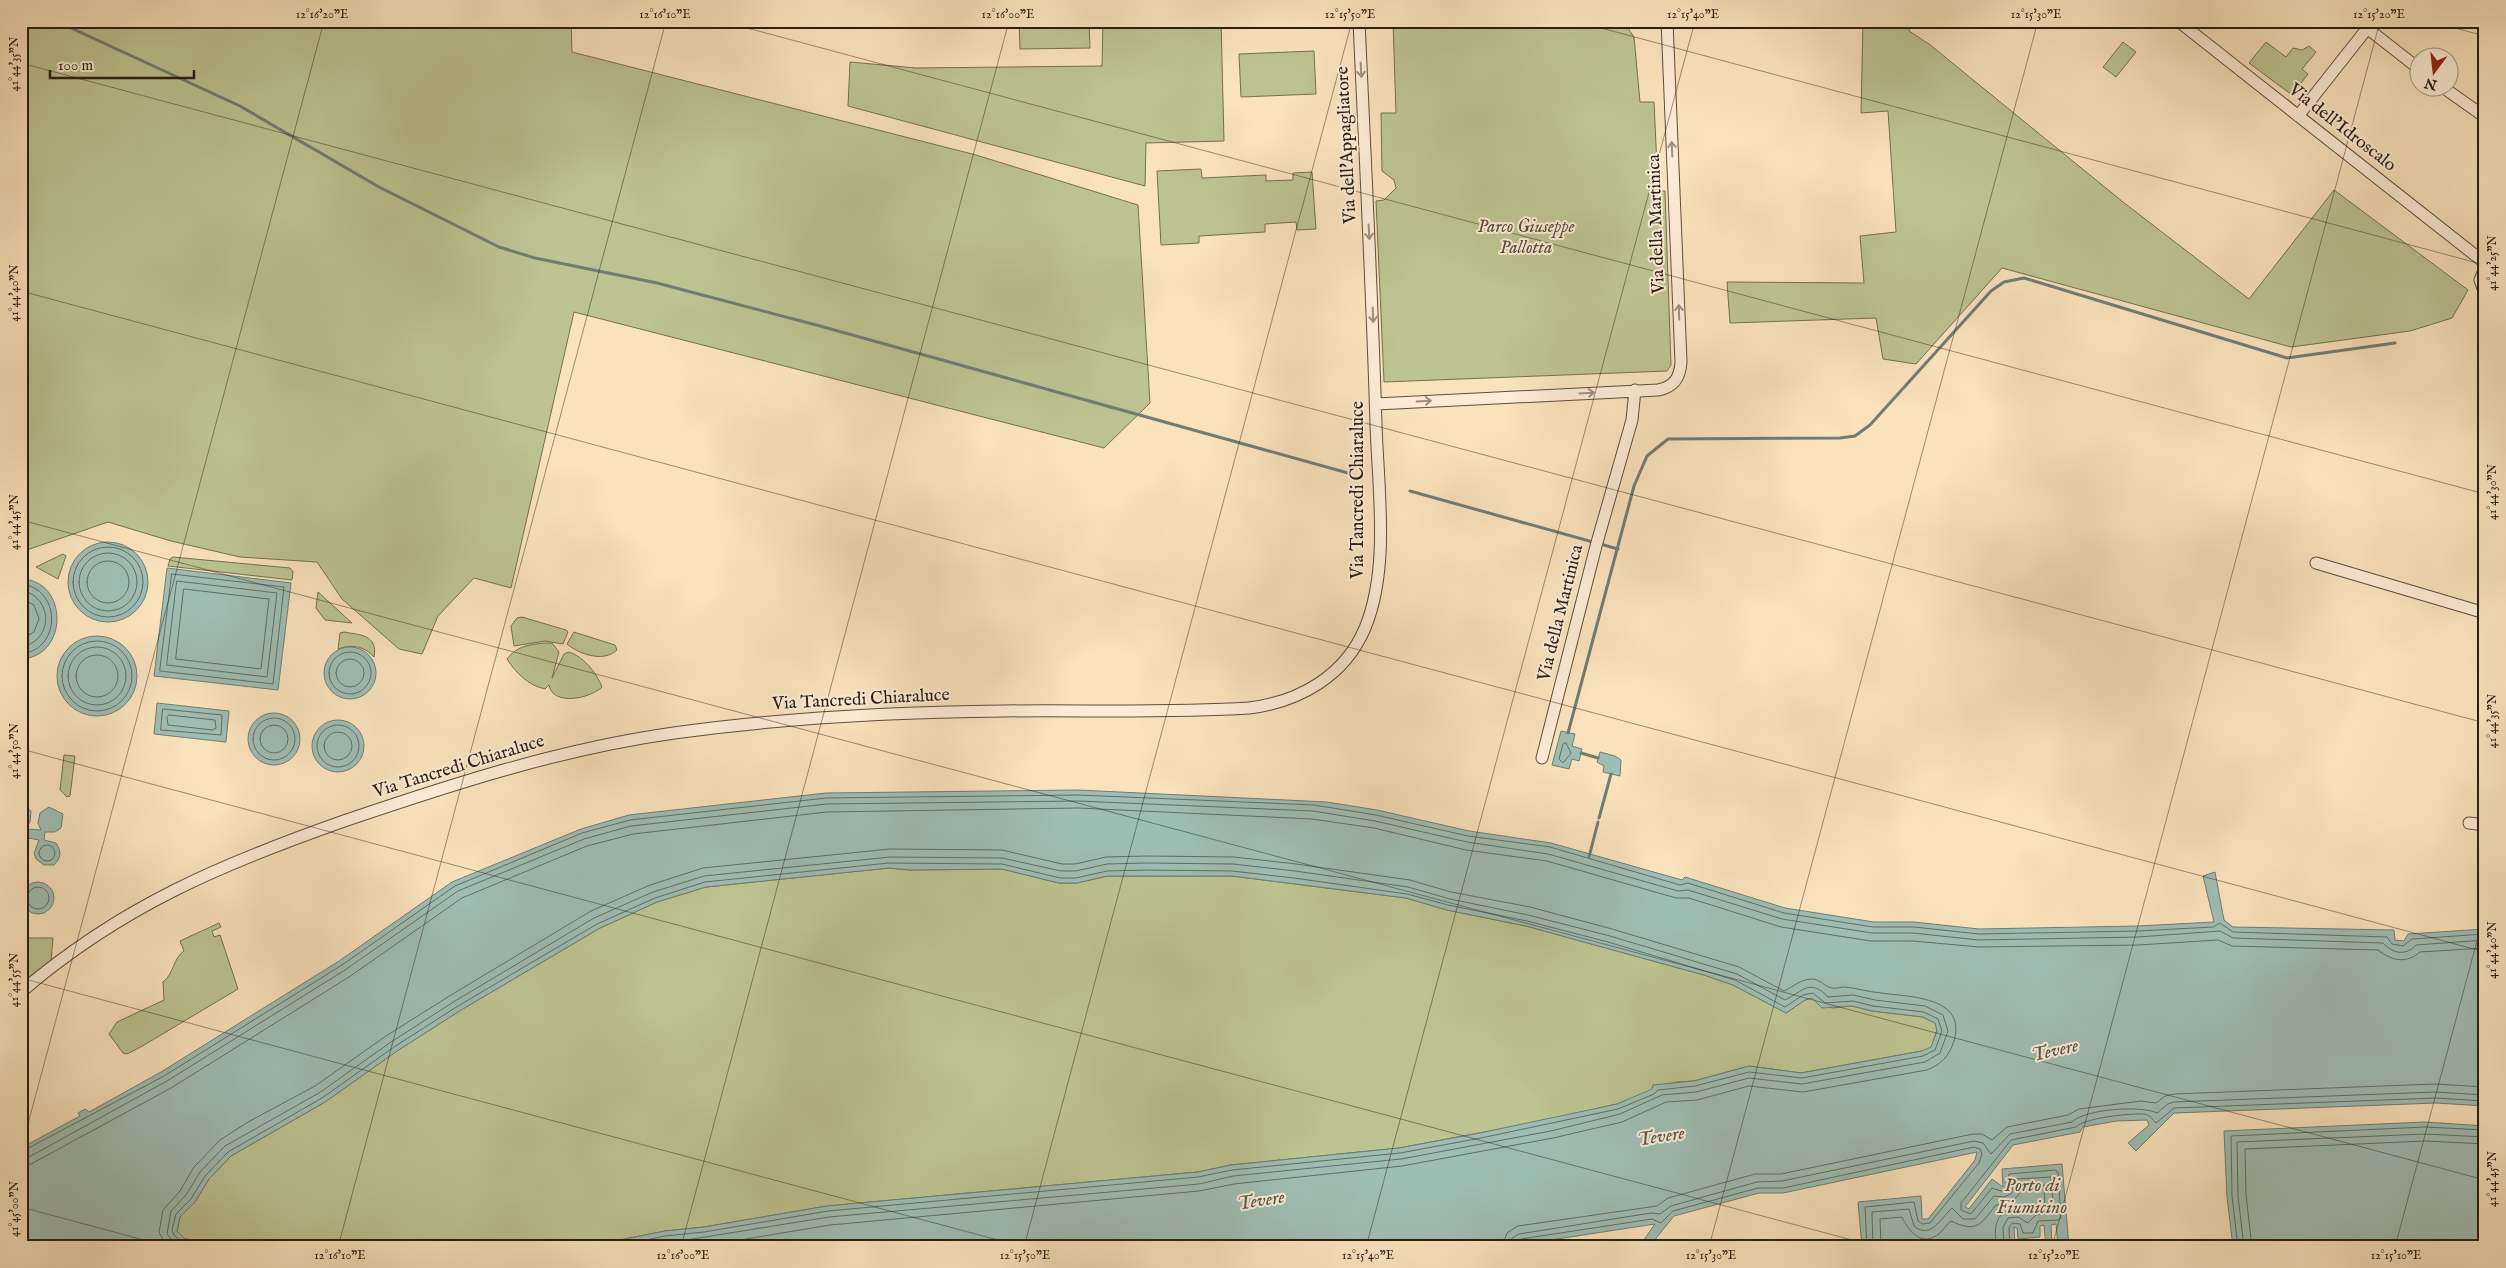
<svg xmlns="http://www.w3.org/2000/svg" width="2506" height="1268" viewBox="0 0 2506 1268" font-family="'IM FELL English',serif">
	<rect width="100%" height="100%" fill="#fae2bd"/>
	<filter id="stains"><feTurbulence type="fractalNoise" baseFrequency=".004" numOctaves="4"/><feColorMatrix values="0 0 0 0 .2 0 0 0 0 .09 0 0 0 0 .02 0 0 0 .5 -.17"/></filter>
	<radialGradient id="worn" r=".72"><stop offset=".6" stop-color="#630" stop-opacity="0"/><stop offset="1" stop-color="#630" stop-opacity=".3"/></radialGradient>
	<path fill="#bdc392" stroke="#727054" d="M21 21H571L572 52 976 155 1138 205 1150 403 1104 448 574 312 511 588 474 578 438 616 422 654 399 649 342 599 317 562 240 557 171 541 108 522 21 552Z
		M1019 21H1089L1090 48 1020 49Z
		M1103 21H1221L1224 141 1146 143 1145 186 848 106 850 62 916 68 1102 66Z
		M1393 21H1633L1629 30 1634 37 1640 102H1654L1657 167 1652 169 1651 178 1658 183V191H1665L1671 365 1667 371 1384 382 1376 201 1384 200 1396 188 1394 180 1382 171 1381 113H1396Z
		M1863 21H1911L1909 31 1929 44 2123 202 2249 299 2334 190 2468 290 2452 318 2410 331 2291 347 2002 268 1916 364 1883 359 1876 318 1730 323 1727 282 1864 283 1860 236 1896 232 1888 111 1861 113Z
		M2123 42 2136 52 2116 77 2103 67Z
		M2266 42 2286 57 2293 48 2302 50 2309 46 2316 52 2302 69 2308 74 2292 95 2249 63Z
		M1314 51 1316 94 1241 97 1239 54Z
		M1201 169 1202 178 1266 175V181L1293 180V173L1312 172 1316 229 1297 230 1296 222 1265 224V232L1199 236V243L1161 245 1157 171Z
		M63 554 66 556 58 579 36 567Z
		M173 557 290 568 293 572 292 580 168 566 170 559Z
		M318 592 352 623 325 620 316 608Z
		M522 617 566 630 568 632 563 644 545 641 514 646 511 626 517 618Z
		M344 632C361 635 378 635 374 657 364 646 352 644 338 649L340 633Z
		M574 632 615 645 617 650C603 663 579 654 567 644Z
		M543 643H552L559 652 552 678 564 654 569 652C584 657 596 672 602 687 591 698 553 707 549 685L545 689C529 686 515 672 507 659 517 646 528 645 543 643Z
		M64 755 75 756 70 796 67 797 60 790Z
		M889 868 910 870 1002 869 1059 883H1077L1107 876H1232L1406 898 1447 910 1526 926 1704 975 1733 985 1786 1013 1805 1000 1812 998 1832 1008 1852 1006 1872 1011 1923 1017 1935 1023 1937 1030 1931 1048 1922 1051 1801 1073 1749 1066 1694 1081 1676 1082 1617 1104 1549 1120 1399 1148 1231 1165 1198 1172 827 1206 704 1227 665 1231 615 1241 601 1247H254L185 1239 177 1231 180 1217 195 1202 209 1179 231 1156 325 1102 397 1051 461 1010 600 928 657 902 706 887Z
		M219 923 221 927 212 931 214 937 220 935 238 989 139 1048 127 1054 123 1053 109 1034 117 1022 164 1000 163 982C174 974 173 958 184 951L180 941Z
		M21 938H53L51 961 21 986Z"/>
	<path fill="#9ebdb3" stroke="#6f7d74" d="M68 582a40 40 0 1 1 80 0a40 40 0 1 1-80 0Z
		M167 568 291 583 278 690 154 676Z
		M21 579C69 580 69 657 21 659Z
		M57 676a40 40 0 1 1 80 0a40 40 0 1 1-80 0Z
		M324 673a26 26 0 1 1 52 0a26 26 0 1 1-52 0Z
		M157 703 229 711 226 742 154 734Z
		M248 739a26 26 0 1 1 52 0a26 26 0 1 1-52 0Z
		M312 746a26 26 0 1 1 52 0a26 26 0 1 1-52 0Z
		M1561 731 1575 734 1572 746 1582 749 1579 761 1572 759 1569 769 1552 765Z
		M1600 752 1615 756 1621 760 1620 776 1603 772 1604 766 1597 762Z
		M1078 790 1327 802 1377 810 1469 831 1551 843 1682 880 1685 877 1785 908 1874 922H1914L1979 929 2138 926 2214 922 2203 876 2215 872 2224 920 2233 927 2394 930 2395 940 2404 941 2408 934 2485 929V1106L2436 1103 2174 1113 2136 1151 2128 1143 2149 1125 2147 1120 2116 1121 2083 1127 2080 1132 2013 1145 1965 1207 1969 1209 1992 1179 2003 1187 2002 1169 2062 1164 2069 1247H2058L2056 1224 2051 1225 2052 1247H2046L2044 1225 2040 1226V1237L2018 1239 2017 1228 2014 1227 2015 1247H1941V1244H1937L1936 1247H1862L1858 1202 1921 1196 1922 1219H1928L1975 1160 1977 1152 1783 1193H1759L1674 1216 1649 1247H1639L1655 1224 1505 1247H601L615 1241 665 1231 704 1227 827 1206 1198 1172 1231 1165 1399 1148 1480 1133 1617 1104 1652 1089 1653 1085 1694 1081 1749 1066 1801 1073 1922 1051 1931 1047 1937 1031 1935 1023 1923 1017 1872 1011 1852 1006 1822 1008 1812 998 1805 1000 1786 1013 1733 985 1704 975 1526 926 1447 910 1406 898 1232 876H1107L1077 883H1059L1002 869 910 870 889 868 706 887 657 902 600 928 461 1010 397 1051 325 1102 231 1156 209 1179 195 1202 180 1217 177 1231 185 1239 254 1247H21V1148L80 1116 78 1113 85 1109 89 1112 161 1072 339 961 452 882 581 829 629 815 826 793Z
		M21 804 31 811 30 822 26 829 41 830 38 823 40 813 49 807 63 814 61 828 55 832H45L44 840 56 843C62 852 61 858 54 865H44L36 859 34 853 39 840 28 838 25 839 28 848 26 857 21 860Z
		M22 898a16 16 0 1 1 32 0a16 16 0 1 1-32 0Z
		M2425 1122 2485 1126V1247H2233L2227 1197 2224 1131Z"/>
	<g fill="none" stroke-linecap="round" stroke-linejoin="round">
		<path stroke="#636d64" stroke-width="1" d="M73 582a35 35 0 1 1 70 0a35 35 0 1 1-70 0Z
			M79 582a29 29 0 1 1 58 0a29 29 0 1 1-58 0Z
			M87 582a21 21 0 1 1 42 0a21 21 0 1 1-42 0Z
			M172 574 284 587 273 684 160 671Z
			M177 581 277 593 267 677 167 665Z
			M21 584C62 588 62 650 21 654
			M184 589 269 599 261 669 176 659Z
			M21 590C54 597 54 641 21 647
			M21 598 34 605 39 619 34 632 21 640
			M62 676a35 35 0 1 1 70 0a35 35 0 1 1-70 0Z
			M68 676a29 29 0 1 1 58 0a29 29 0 1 1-58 0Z
			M329 673a21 21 0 1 1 42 0a21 21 0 1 1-42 0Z
			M76 676a21 21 0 1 1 42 0a21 21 0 1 1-42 0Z
			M336 673a14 14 0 1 1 28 0a14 14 0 1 1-28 0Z
			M163 709 222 715 221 735 161 730Z
			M169 715 215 720 216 728 213 730 168 725 167 718Z
			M253 739a21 21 0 1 1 42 0a21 21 0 1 1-42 0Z
			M260 739a14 14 0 1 1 28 0a14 14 0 1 1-28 0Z
			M317 746a21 21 0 1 1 42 0a21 21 0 1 1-42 0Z
			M324 746a14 14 0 1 1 28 0a14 14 0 1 1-28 0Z
			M1566 743 1571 753 1563 763 1559 759 1563 744Z
			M39 853a8 8 0 1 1 16 0a8 8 0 1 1-16 0Z
			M27 898a11 11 0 1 1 22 0a11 11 0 1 1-22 0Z
			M21 1152 164 1076 342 965 455 886 582 833 630 820 826 798 1078 795 1314 805 1376 815 1468 836 1550 847 1680 885 1688 883 1784 913 1873 927H1914L1979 934 2138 931 2213 927 2220 923 2233 932 2387 937 2392 944 2403 946 2412 939 2485 934
			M21 1158 29 1157 167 1081 345 970 458 891 584 839 631 826 827 804 1078 801 1313 811 1375 821 1467 842 1548 854 1678 891 1688 890 1782 919 1872 933H1913L1979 940 2138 937 2220 931 2233 938 2383 943C2393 954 2406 956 2416 945L2485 940
			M21 1166 31 1164 171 1088 349 977 462 898 587 846 633 834 827 812 1078 808 1312 819 1374 828 1466 850 1547 861 1676 898H1689L1781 927 1871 941H1913L1979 947 2138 945 2218 940 2232 946 2378 950C2392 961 2406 964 2420 952L2485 948
			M167 1247 159 1232 163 1210 180 1191 194 1167 220 1140 248 1122 315 1086 386 1036 451 995 591 911 650 885 703 868 890 849 1002 850 1062 864H1075L1106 857 1147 856 1234 857 1296 864 1410 880 1451 892 1530 907 1612 929 1739 967 1784 991C1793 987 1801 979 1812 979 1820 979 1825 987 1832 988 1836 989 1840 987 1844 987 1857 988 1868 992 1881 993 1909 997 1967 996 1954 1041 1949 1056 1942 1064 1927 1070L1803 1092 1749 1086 1697 1100 1666 1102 1622 1122 1553 1138 1402 1166 1234 1184 1199 1191 830 1225 698 1247
			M177 1247 167 1234 171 1211 186 1195 200 1172 225 1146 319 1093 391 1042 455 1001 594 918 653 892 704 876 890 857 1002 858 1061 871H1076L1107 864 1147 863 1233 864 1295 871 1408 887 1450 899 1528 915 1610 936 1737 974 1785 1000C1803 991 1810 978 1828 997L1853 995 1875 1000 1925 1006 1943 1015 1948 1031 1940 1053 1925 1062 1802 1084 1749 1078 1696 1092 1662 1095 1620 1114 1551 1131 1401 1159 1233 1176 1199 1184 829 1217 643 1247
			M212 1247 183 1243 174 1235 172 1230 176 1214 191 1199 205 1176 228 1152 322 1098 394 1047 458 1006 597 924 655 898 705 882 889 863 1002 864 1060 878H1076L1107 871 1147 870 1232 871 1294 878 1407 894 1448 905 1527 921 1608 942 1735 980 1785 1007 1803 995 1813 993 1825 1003 1853 1001 1873 1006 1924 1012 1938 1019 1942 1031 1935 1050 1923 1056 1802 1078 1749 1072 1695 1086 1658 1090 1654 1094 1618 1109 1481 1138 1400 1153 1232 1170 1198 1177 828 1211 704 1232 665 1236 614 1247
			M1502 1247 1507 1233 1518 1226 1657 1206 1668 1198 1755 1174H1781L1973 1134H1982L1992 1140 2007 1127 2068 1115 2079 1109 2141 1101 2156 1103 2165 1096 2174 1094 2435 1084 2485 1087
			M1510 1247 1512 1238 1519 1234 1651 1213 1660 1214 1671 1206 1757 1182 1782 1181 1974 1141 1983 1143 1991 1154 2010 1134 2072 1122C2085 1109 2141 1105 2157 1113L2168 1104 2174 1102 2435 1092 2485 1095
			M1516 1247 1517 1242 1521 1239 1652 1219 1661 1223 1673 1211 1758 1188H1783L1974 1147 1980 1149 1982 1154 1979 1163 1930 1223 1922 1224 1918 1221 1914 1202 1865 1207 1867 1247
			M1873 1247 1872 1212 1909 1209 1914 1226C1931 1240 1941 1218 1952 1208L1963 1219H1975L1994 1196 2004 1197 2011 1194 2016 1179 2051 1177 2054 1212 2036 1215 2028 1223 2018 1217 2008 1218 2003 1227 2004 1247
			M1881 1247 1880 1219 1902 1217C1909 1232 1922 1248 1940 1233 1944 1229 1947 1224 1951 1221 1977 1233 1980 1225 1996 1205 2011 1204 2017 1200 2023 1186L2044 1185 2045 1206 2027 1212 2011 1209C1993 1215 1995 1231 1996 1247
			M2010 1247 2009 1228 2012 1223 2020 1224 2023 1233H2033L2038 1221 2059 1220 2061 1218 2058 1172 2055 1170 2009 1174 2005 1190 2001 1191 1992 1188 1971 1214 1961 1210V1203L2011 1140 2076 1127C2084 1118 2131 1113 2144 1114 2151 1115 2152 1120 2156 1123L2174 1108 2436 1098 2485 1101
			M2238 1247 2232 1196 2231 1136 2425 1127 2485 1130
			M2244 1247 2238 1196 2237 1142 2425 1134 2485 1137
			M2252 1247 2246 1195 2245 1149 2425 1141 2485 1144"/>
		<path stroke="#6f7d74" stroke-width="3" d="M56 21 240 106 379 187 499 247 535 258 657 283 820 326 1348 473
			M1410 491 1618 549
			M1568 733 1634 486 1647 456 1668 439 1840 438 1855 436 1870 425 1991 291 2004 282 2024 278 2287 358 2395 343
			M1581 753 1598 758
			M1599 818 1611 774
			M1589 857 1598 822"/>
		<g stroke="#5c4e3f" stroke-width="13">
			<path id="minor" d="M2178 21 2485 263
				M2358 21 2418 68
				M2444 88 2485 117
				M2298 116 2373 21
				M2485 268 2480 280 2485 294
				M1376 404 1658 390C1674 387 1680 378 1681 362L1667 21
				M2316 563 2485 613
				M1542 758 1596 546 1632 420 1635 390
				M2469 823 2485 825
				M21 992C121 906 222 864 344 821 453 784 560 749 674 733 783 718 894 712 1003 711 1085 710 1167 713 1249 708 1299 702 1345 676 1365 628 1390 568 1378 489 1376 424 1372 290 1365 156 1359 21"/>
		</g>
		<use href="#minor" stroke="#fcecd4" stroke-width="11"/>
	</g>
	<defs><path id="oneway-shaft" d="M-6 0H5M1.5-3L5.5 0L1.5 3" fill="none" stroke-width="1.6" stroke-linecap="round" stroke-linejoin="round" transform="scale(1.25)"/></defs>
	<g stroke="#9d8f7e">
		<use href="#oneway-shaft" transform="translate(1361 70) rotate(87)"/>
		<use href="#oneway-shaft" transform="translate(1672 149) rotate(-92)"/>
		<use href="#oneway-shaft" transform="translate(1369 232) rotate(87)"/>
		<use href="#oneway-shaft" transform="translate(1679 312) rotate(-92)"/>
		<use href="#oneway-shaft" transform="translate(1373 315) rotate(88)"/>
		<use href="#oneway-shaft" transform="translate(1587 393) rotate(-3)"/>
		<use href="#oneway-shaft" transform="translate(1424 401) rotate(-3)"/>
	</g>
	<path fill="none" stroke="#281d15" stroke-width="1" stroke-opacity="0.45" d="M721 21 2485 494M1575 21 2485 265M2429 21 2485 36M21 63 2485 723M21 291 2485 952M21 520 2485 1180M21 749 1878 1247M21 978 1024 1247M21 1150 324 21M21 1207 170 1247M338 1247 666 21M681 1247 1009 21M1024 1247 1352 21M1366 1247 1695 21M1709 1247 2038 21M2052 1247 2380 21M2395 1247 2485 911"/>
	<g text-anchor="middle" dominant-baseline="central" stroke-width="4" stroke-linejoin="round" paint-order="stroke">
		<g font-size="18" fill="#281d15" stroke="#fcecd4">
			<text transform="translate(2342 128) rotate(38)">Via dell'Idroscalo</text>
			<text transform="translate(1347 145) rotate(-93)">Via dell'Appagliatore</text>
			<text transform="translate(1657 224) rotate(-92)">Via della Martinica</text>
			<text transform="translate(1358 490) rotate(-90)">Via Tancredi Chiaraluce</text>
			<text transform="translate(1561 613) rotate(-76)">Via della Martinica</text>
			<text transform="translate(861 700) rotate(-3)">Via Tancredi Chiaraluce</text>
			<text transform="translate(459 767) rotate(-17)">Via Tancredi Chiaraluce</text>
		</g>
		<g font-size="18" font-style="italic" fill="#554f3a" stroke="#fcecd4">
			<text x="1526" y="227">Parco Giuseppe<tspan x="1526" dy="21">Pallotta</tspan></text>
		</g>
		<g font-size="19" font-style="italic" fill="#51554c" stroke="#fcecd4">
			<text transform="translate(2055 1051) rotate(-13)">Tevere</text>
			<text transform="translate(1661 1137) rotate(-9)">Tevere</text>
			<text x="2032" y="1186">Porto di<tspan x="2032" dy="22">Fiumicino</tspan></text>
			<text transform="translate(1261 1201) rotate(-9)">Tevere</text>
		</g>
	</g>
	<rect width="2506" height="1268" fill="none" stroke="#fae2bd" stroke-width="55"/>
	<g transform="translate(2434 72) rotate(195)"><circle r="24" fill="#fcecd4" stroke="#a79988"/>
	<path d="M0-4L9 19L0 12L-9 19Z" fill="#8f2418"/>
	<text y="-8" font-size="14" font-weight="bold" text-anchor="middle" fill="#281d15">N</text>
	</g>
	<path d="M50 70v8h144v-8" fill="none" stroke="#281d15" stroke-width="2.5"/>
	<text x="58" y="70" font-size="15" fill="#281d15" stroke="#fcecd4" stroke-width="4" paint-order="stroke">100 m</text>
	<rect x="28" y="28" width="2450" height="1212" fill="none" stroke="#281d15" stroke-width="2"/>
	<g font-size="12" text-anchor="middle" fill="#281d15">
		<text x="322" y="18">12°16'20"E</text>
		<text x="665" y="18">12°16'10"E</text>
		<text x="1008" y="18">12°16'00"E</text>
		<text x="1350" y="18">12°15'50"E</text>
		<text x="1693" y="18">12°15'40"E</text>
		<text x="2036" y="18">12°15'30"E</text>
		<text x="2379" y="18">12°15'20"E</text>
		<text transform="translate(14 64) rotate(-90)" y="4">41°44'35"N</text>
		<text transform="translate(2492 263) rotate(-90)" y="4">41°44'25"N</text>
		<text transform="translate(14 293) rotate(-90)" y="4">41°44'40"N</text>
		<text transform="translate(2492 492) rotate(-90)" y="4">41°44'30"N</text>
		<text transform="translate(14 522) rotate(-90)" y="4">41°44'45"N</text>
		<text transform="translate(2492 721) rotate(-90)" y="4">41°44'35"N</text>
		<text transform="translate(14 751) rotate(-90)" y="4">41°44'50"N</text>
		<text transform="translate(2492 950) rotate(-90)" y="4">41°44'40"N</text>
		<text transform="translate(14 980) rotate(-90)" y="4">41°44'55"N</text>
		<text transform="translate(2492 1179) rotate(-90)" y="4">41°44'45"N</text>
		<text transform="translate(14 1209) rotate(-90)" y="4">41°45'00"N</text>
		<text x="340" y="1259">12°16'10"E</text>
		<text x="683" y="1259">12°16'00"E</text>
		<text x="1025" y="1259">12°15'50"E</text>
		<text x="1368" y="1259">12°15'40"E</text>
		<text x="1711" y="1259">12°15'30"E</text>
		<text x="2054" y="1259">12°15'20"E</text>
		<text x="2396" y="1259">12°15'10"E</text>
	</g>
	<rect width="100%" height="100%" filter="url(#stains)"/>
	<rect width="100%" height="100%" fill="url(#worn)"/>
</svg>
